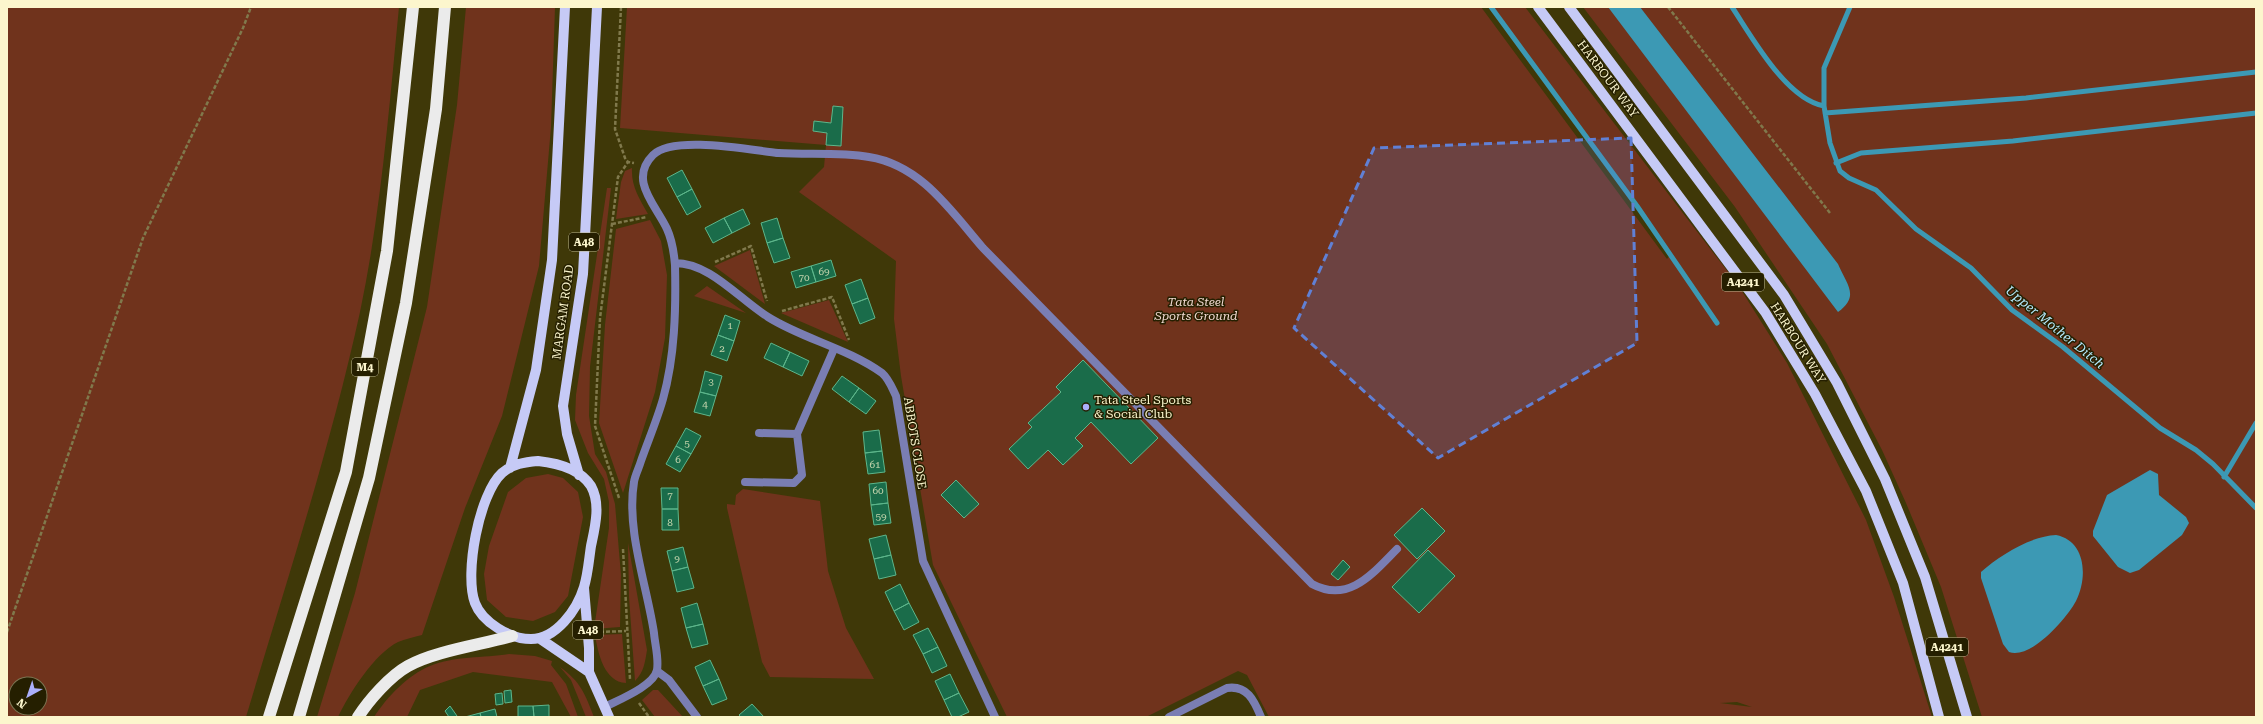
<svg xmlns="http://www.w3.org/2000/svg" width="2263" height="724" viewBox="0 0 2263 724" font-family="'Roboto Serif',serif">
	<rect width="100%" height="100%" fill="#3f3808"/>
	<path fill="#70331c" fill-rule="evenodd" d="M7 7H399C389 109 381 212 360 312 330 449 286 583 246 717H7ZM16 684H40V708H16Z
		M466 7H555L551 127 539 266 502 416 465 508 422 635C414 637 405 639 398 642 374 654 349 694 338 717H317L355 593 427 307 457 105Z
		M627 7H1481L1667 259 1671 254 1491 7H1525L1738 285 1787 363 1866 520 1894 597 1932 717H1269L1247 675 1238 671 1146 717H1007L933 565 901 376 894 319 896 261 799 192 824 167 826 145 620 128ZM1737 702 1752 707 1720 703Z
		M1583 7H2256V717H1982L1941 587 1906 503 1882 450 1827 344 1735 207Z
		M632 168C631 186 639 198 648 214L616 219 621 182 625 171Z
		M607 188H611L590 367 589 416 595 454 606 472 615 504 621 575 620 627 594 629 609 528V502L604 479 588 453 575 420 576 395Z
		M650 220 661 241 667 275 665 338 655 392 623 493 599 423 605 325 616 229Z
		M750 250 765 304 714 266Z
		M707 286 746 313 694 296Z
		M829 300 848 342 781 313Z
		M548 474 563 478 578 492 583 517 568 596 555 612 533 621 506 617 487 600 484 574 489 546 508 492 526 478Z
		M743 489 820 501 828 571 846 628 874 679 770 677 762 662 727 508V504L735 505 736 495Z
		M628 543 647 650C645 662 644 672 635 681L629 597Z
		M622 634 626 683C604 682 598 653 595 635Z
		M509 654 535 656 552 661 551 665 566 684 578 717H571L552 682 473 672 420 690 407 717H374C387 697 408 675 430 666 454 656 484 658 509 654Z
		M560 667C581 682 585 694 594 717H586L571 680Z
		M653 690H658L683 717H655L642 700Z"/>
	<path fill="#3c99b4" d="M1608 7H1640L1838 264C1847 285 1860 296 1838 312Z
		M2150 470 2158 474 2159 495 2186 517 2189 523 2182 535 2139 570 2130 573 2118 567 2093 536V531L2107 495Z
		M2056 535C2086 541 2088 577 2076 601 2067 618 2031 660 2009 652L2003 644 1981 578V572C2000 555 2031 536 2056 535Z"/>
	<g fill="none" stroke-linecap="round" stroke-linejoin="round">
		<path stroke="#3c99b4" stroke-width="5" d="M1491 7 1637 206 1717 323
			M1732 7C1752 37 1786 99 1824 106
			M1850 7 1824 68V106L1830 143 1840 171 1849 178 1876 190 1916 229 1971 268 2012 310 2063 347 2160 428 2196 450 2213 464 2256 508
			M1825 113 2026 98 2256 72
			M1836 163 1861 153 2013 141 2256 113
			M2224 477 2256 423"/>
	</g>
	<path fill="#1a6c4a" stroke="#5db68b" d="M833 106 843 107 841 146 826 145 827 133 813 131 814 121 831 123Z
		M682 170 692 189 677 197 667 178Z
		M692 189 701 207 687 215 677 197Z
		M743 209 750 224 732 233 724 218Z
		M724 218 732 233 713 243 705 228Z
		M777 218 783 238 767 243 761 223Z
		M783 238 790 258 774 263 767 243Z
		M831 260 836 276 816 282 811 266Z
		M811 266 816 282 796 288 791 272Z
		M861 279 868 298 852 304 845 285Z
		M868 298 875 318 860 324 852 304Z
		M725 315 740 321 734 341 718 335Z
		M718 335 734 341 727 361 711 355Z
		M771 343 790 352 783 367 764 358Z
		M790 352 809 361 802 376 783 367Z
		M1083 360 1158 438 1131 464 1091 422 1075 438 1083 446 1063 465 1048 450 1028 469 1009 449 1032 427 1028 423 1061 392 1056 387Z
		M705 371 722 376 716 396 700 392Z
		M842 376 859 388 849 402 832 389Z
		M859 388 876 401 866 414 849 402Z
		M700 392 716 396 710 416 694 412Z
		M686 428 701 436 691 454 676 446Z
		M879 430 882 451 865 453 863 432Z
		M676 446 691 454 680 472 666 464Z
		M882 451 885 472 868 474 865 453Z
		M956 480 979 504 964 518 941 495Z
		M886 482 888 503 871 505 869 484Z
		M661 488H678V509H662Z
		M888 503 891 523 874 525 871 505Z
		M1422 508 1445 531 1417 559 1394 535Z
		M662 509H678L679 530H662Z
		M886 535 891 555 874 559 869 539Z
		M683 547 688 567 672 571 667 551Z
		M1428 550 1455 576 1419 613 1392 587Z
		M891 555 896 575 879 579 874 559Z
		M1343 560 1350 567 1338 580 1331 574Z
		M688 567 694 588 677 592 672 571Z
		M900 584 909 603 894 611 885 592Z
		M697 603 703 624 686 628 681 608Z
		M909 603 919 622 904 630 894 611Z
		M703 624 708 644 692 648 686 628Z
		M928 628 938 647 923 654 913 635Z
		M938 647 947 666 932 673 923 654Z
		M710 660 719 679 703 686 695 667Z
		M950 674 959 693 944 700 935 681Z
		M719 679 727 699 712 705 703 686Z
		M511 690 512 702 505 703 504 691Z
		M502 693 503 704 496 705 495 694Z
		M959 693 969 712 958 717H952L944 700Z
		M752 704 764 717H741L739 715Z
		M549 705V717H534L533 706Z
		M450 706 457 716 455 717H449L445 711Z
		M518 706H533L534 717H518Z
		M495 709 497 717H481L480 713Z
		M480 713 481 717H465Z"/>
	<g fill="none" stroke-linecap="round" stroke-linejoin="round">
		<path stroke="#80794c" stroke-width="2.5" stroke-dasharray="4 2" stroke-linecap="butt" d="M621 7 615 129 625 158 628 162 634 163
			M1668 7 1830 213
			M612 224 647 217
			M715 262 751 246 767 301
			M782 311 832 297 849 340
			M619 498 595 426 600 318 618 177 628 162
			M623 549 630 679
			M7 632 143 238 243 28 251 7
			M600 632 626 631
			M639 703 649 717"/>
		<path stroke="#7a7eb3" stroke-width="8" d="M778 153C808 155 839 152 869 157 921 165 951 211 983 248L1312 584C1349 604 1373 573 1397 549
			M759 433 797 434
			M745 482 794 483 802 475 797 434 834 349"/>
		<path stroke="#7a7eb3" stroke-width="8" d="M675 263C710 263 739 299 768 317 803 339 847 348 882 373 889 379 892 388 896 396L923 561 995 717
			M657 671 669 680 697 717
			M605 707C618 700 654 686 657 670 659 658 655 645 654 633 647 586 626 530 634 482 635 475 639 468 641 461 648 441 657 420 663 399 675 356 676 309 675 265 674 253 672 240 667 229 656 205 628 180 653 155 673 135 750 150 778 153
			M1169 717 1227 688C1247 685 1254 700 1261 717"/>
		<path stroke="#c6caf6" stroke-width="10" d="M1538 7 1765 312 1815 394 1866 491 1903 583 1939 717
			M1569 7 1784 295 1837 383 1885 479 1925 577 1967 717
			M538 461C557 463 580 469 591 486 601 504 595 527 591 546 589 559 588 574 584 587 577 610 556 639 531 639 510 639 482 622 475 603 464 574 479 494 502 473 512 464 525 462 538 461Z
			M510 468 536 370 552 260 565 7
			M579 475 567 434 563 406 583 274 597 7
			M584 588 589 648V672L609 717
			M539 638 589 672"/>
		<path stroke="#ebebeb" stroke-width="12" d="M269 717 346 472 387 251 413 7
			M299 717 369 478 406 303 436 109 445 7
			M358 717C369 700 390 676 408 666 435 651 480 645 512 636"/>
	</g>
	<path fill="#6080d5" fill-opacity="0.2" stroke="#6080d5" stroke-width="3" stroke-dasharray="8 5" stroke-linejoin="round" d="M1631 138 1637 343 1438 458 1294 328 1374 148Z"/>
	<circle fill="#abaffb" stroke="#251f00" stroke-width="1.5" cx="1086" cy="407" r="4"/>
	<g text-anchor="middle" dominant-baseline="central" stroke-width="3" stroke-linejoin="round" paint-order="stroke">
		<g font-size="10" fill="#c4d4ac">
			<text x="824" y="271">69</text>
			<text x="804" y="277">70</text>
			<text x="730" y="325">1</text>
			<text x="722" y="348">2</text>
			<text x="711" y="381">3</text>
			<text x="705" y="404">4</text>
			<text x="687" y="443">5</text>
			<text x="678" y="459">6</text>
			<text x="875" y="464">61</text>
			<text x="878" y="490">60</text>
			<text x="670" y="495">7</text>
			<text x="881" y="516">59</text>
			<text x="670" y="522">8</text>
			<text x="677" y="558">9</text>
		</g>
		<g fill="#251f00" stroke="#bcb690" stroke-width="1">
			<rect x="569" y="233" width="30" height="18" rx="3"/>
			<rect x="1722" y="273" width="42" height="18" rx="3"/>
			<rect x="352" y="358" width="26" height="18" rx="3"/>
			<rect x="573" y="621" width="30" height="18" rx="3"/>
			<rect x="1926" y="638" width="42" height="18" rx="3"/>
		</g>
		<g font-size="11" font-weight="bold" fill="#fcf6cd">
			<text x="584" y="242">A48</text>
			<text x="1743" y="282">A4241</text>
			<text x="365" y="367">M4</text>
			<text x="588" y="630">A48</text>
			<text x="1947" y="647">A4241</text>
		</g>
		<g font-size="12" fill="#fcf6cd" stroke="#251f00">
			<text transform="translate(1608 79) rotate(53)">HARBOUR WAY</text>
			<text transform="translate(563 312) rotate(-82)">MARGAM ROAD</text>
			<text transform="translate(1798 343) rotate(58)">HARBOUR WAY</text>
			<text transform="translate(915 443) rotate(81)">ABBOTS CLOSE</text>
		</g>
		<g font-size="12" font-style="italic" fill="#f1d9d0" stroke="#251f00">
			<text x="1196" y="302">Tata Steel<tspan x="1196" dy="14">Sports Ground</tspan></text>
		</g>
		<g font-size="12" fill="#fcf6cd" stroke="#251f00" text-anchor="start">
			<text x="1094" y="400">Tata Steel Sports<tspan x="1094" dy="14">&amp; Social Club</tspan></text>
		</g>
		<g font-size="13" font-style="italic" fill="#b6ebfe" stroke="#251f00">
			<text transform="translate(2055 327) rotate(39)">Upper Mother Ditch</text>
		</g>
	</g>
	<rect width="2263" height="724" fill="none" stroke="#fcf6cd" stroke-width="16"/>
	<g transform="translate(28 696) rotate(220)"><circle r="19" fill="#251f00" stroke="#7b7552"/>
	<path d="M0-3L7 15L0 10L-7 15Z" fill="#abaffb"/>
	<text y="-6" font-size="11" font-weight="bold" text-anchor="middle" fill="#fcf6cd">N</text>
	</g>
</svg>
